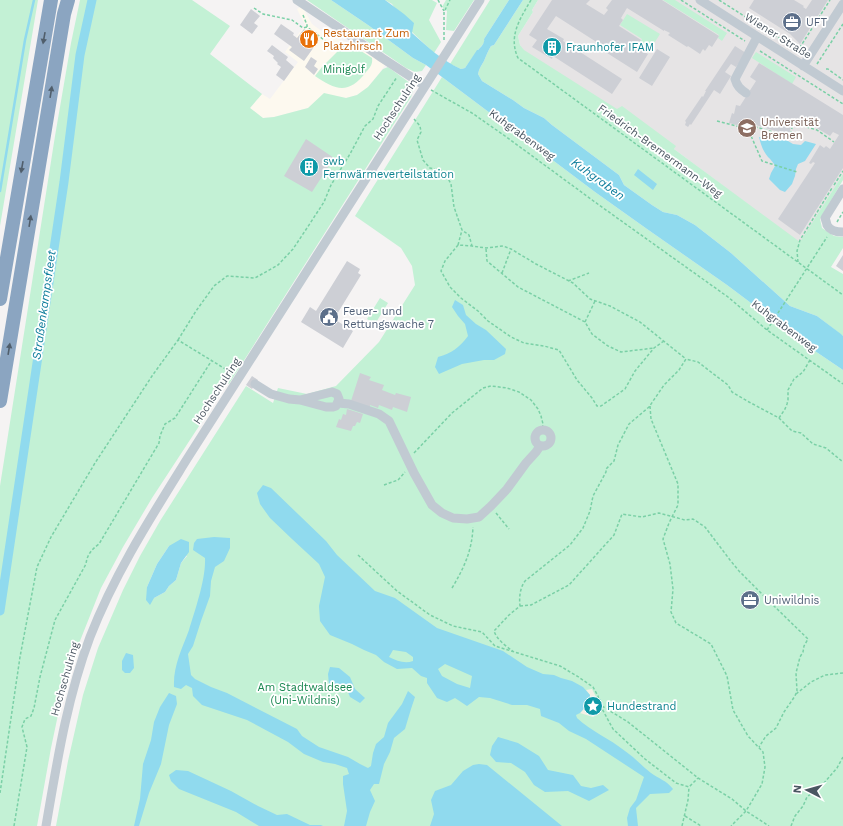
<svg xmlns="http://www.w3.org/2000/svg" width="843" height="826" viewBox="0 0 843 826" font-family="'Work Sans',sans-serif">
	<rect width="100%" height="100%" fill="#f5f3f3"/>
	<path fill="#fdf9ef" d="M302 6 312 24 327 35 360 47 385 65 380 72 368 87 357 95 346 98 324 94 308 108 274 117 263 118 250 108 262 94 270 99 298 62 285 52 305 25 297 9Z"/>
	<path fill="#e6e4e5" d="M538 0H843V174L800 243 674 149 675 146 622 107 617 110 524 51 520 45 518 36 533 12 532 10Z"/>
	<path fill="#c3f1d5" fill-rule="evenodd" d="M0 0H38L0 226Z
		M80 0H192L230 26 210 54 262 94 250 108 263 118 274 117 308 108 324 93 346 98 357 95 368 87 383 69 388 67 410 83C414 88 413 91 411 97L229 384 226 383 221 390 222 391 203 420 152 498 123 547 101 588 74 656 59 710 51 748 37 826H0V486L55 136 71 43Z
		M307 0H331L368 25 413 58 426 65 422 71 415 72 406 68Z
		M385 0H432L437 3 429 20 441 42 434 53 412 32 392 4Z
		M446 0H474L454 31 446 30 447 11 442 7Z
		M490 0H509L484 39V43L478 50 477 51 465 68 461 69 450 64Z
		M523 0H538L532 10 533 12 518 36 520 45 524 50 617 109 622 106 676 146 674 149 800 242 843 174V180L820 219 822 228 834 236 843 237V248L831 267 843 274V336L817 316 790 306 731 253 695 225 677 215 663 212 652 205 624 185 619 175 552 125 544 118 524 108 513 100 482 81 478 74C479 69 481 66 484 61 486 56 488 51 491 46L494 45Z
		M663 0H675L727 33 722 41 718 38 719 35Z
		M627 14 660 34 648 53 638 47 642 39 620 25Z
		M345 48 361 51 372 58C373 64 370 68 366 72 349 95 335 90 315 76L322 67 340 49Z
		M756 52 796 77 792 84 752 58Z
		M442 77 595 192 647 229 727 285 812 349 843 370V826H56L68 761 83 695 98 648 123 590 140 556 160 521 246 386 273 403 278 388 307 394 336 386 379 342 415 285 412 266 401 248 355 216ZM169 546 187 556 181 563 176 580 169 586 165 592 154 598 147 587 157 564Z
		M380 298 388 303 375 324 367 319Z"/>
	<path fill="#f5f0e5" d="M592 689 599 703 600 713 593 717 580 713 590 702V695L586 690Z"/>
	<path fill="#90daee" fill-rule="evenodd" d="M331 0H385L404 14 414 23 412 33C428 47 441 60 461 69L465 68 477 50H478C481 47 485 43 484 39L509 0H523L494 45 491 46C488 51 486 56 484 61 481 66 479 69 478 74L482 81 513 100 524 108 544 118 552 125 619 175 624 185 652 205 663 212 677 215 695 225 731 253 790 306 817 316 841 334 843 336V370L812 349 727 285 647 229 595 192 442 77 426 65 413 58 368 25Z
		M771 136 788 141 793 144 801 145 805 141 816 144 805 161 798 164 796 169 795 176 792 184 785 192 780 190 769 179 771 173 775 166C773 162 771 160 768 157 763 151 761 145 759 137L769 138Z
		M638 169 657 184 653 190 634 175Z
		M455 300 463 305 466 315 476 324 486 330 506 349 505 354 494 360H484L462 364 439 374 435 367 438 357C452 353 459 348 468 336L465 324 458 316 452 307Z
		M263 485 271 488 326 541 337 555 375 591 395 598 437 628 503 651 527 667 543 674 554 675 561 678 572 681 583 687 590 695V702L580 713 576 715 577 718C591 731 610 739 625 751 634 757 642 766 651 773 659 779 666 780 673 789L669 793 650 794 636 808 638 826H628L627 818 630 808 636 800 644 777 586 739 569 731 559 723 541 716 540 709 527 705H512L490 698 479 697 467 706 455 698 447 702 437 698 427 683V678L421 676 412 668 397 669 384 662 376 655 364 650 352 644 330 635 320 621 319 606 325 577 319 564 292 539 270 518 260 504 257 493ZM393 650 406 652 413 657V661C405 664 397 661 389 657ZM445 664 472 676 470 688 457 684 442 676 438 669Z
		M214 537 230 538V548L224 561 215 567 211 581 210 596 201 621 193 646 188 654 191 675 195 679 211 687 227 693 297 729 302 736 319 747 348 757 360 764 368 768 371 766 373 753 376 744 384 737 388 723 402 704 408 691 415 697 411 709 405 729 394 738 390 752 384 764 379 784H374L370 790 375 801 370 812 366 826H344L347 811 343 784V776L349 774 347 768 335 764 323 762 304 754 288 742 247 720 202 705 193 696 192 688 186 685 181 689 174 687C173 666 182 649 189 630 195 610 206 579 205 558L193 550 194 543 197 539Z
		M181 539 189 542V552L181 563 176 580 169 586 165 592 154 598 150 605 146 600 147 587 157 564 169 546Z
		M126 653 133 655 134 668 130 673H125L122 670V661Z
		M330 667 339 668 350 677 355 689 365 698 360 703 350 697 345 685 338 684 333 688 329 685 328 674Z
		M169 693 176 696 177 704 169 725 161 764 149 793 139 826H134L140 799 143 764 151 740 154 722 160 707Z
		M498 737 518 743 539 756 548 770 573 775 581 786 591 788 603 785 609 790 589 801 568 791 545 792 534 785 525 772 511 763 496 762 490 755 492 746Z
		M479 764 487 765 562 826H430L434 814 431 800 435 791 451 785 463 771 473 765Z
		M176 770 188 771 231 791 258 806 277 815 287 814 310 825H321L323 826H259L236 812 179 789 171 781 169 775Z"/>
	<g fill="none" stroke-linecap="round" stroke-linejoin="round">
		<path stroke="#90daee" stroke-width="2.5" d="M0 191 25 40 34 0"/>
		<path stroke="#90daee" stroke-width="9" d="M0 611 64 182 80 55 92 0"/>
	</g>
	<path fill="#cdcfd5" d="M552 0H590L586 4 604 15 608 10 606 8 612 0H662L719 36 712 47 709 45 705 51 703 49 700 54 688 46 687 47 668 35 670 33 664 30V31L627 8 621 18 623 20 619 26 641 40 636 47 648 54 637 72 596 46 598 43 556 16 547 29 564 39 563 41 622 79 612 94 553 56 552 59 532 47 537 40 529 35Z
		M754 0H794L804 6 803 7 806 9 812 0H828L800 44 790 34 749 8Z
		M251 9 260 16 254 23 258 26 252 34 240 25Z
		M281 24 294 33 293 35 297 38 304 29 319 40 304 61 289 50 292 47 274 34Z
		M272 45 288 57 286 60 294 67 284 81 276 75 281 67 277 64 278 63 273 58 274 56 267 51Z
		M735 46 746 53 736 67 731 64 725 72 731 76 720 94 714 90 691 125 690 124 688 127 685 125 686 122 685 121 702 96 703 97 706 91H705Z
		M657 49 670 57 652 86 639 78Z
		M311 57 317 61 314 66 318 69 314 75 305 67Z
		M759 63 843 115V168L800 235 778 219 815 163 813 162 811 164 809 163 820 145 824 148 826 146 830 149 839 135 833 132 830 136 815 127 792 121 789 135 749 123 748 128 729 123 732 113 734 114 736 105 740 106 756 81 750 77Z
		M306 139 334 158 312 192 284 176Z
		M843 255V271L836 266Z
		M347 261 360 269 358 273 361 275 334 319 353 331 343 348 301 322 310 307 316 311Z
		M360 373 371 377 369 380 384 385 382 390 395 395 396 393 411 397 407 412 393 407 392 410 379 405 378 408 370 405V407L351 401Z
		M252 376 258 380 252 389 246 385Z
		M347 409 363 414 360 423 357 422 355 426H353L351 431 336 427 339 419 341 420 343 414 346 415Z"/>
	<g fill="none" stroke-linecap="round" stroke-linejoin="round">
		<path stroke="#7ad0a6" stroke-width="1.5" stroke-dasharray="3 2" stroke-linecap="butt" d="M438 0 444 11
			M531 0C520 19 508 36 518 58L843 295
			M681 0 745 41
			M719 0 785 42 787 45
			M254 8 263 14 292 20 303 28 307 27
			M303 15 307 25V27L332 46 352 48
			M444 40V12L450 0
			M760 51 843 104
			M797 52 830 0
			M817 64 843 24
			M826 69H828L843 80
			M431 90 472 113 505 136 599 205 728 297 767 330 843 384
			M414 119 420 126 421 132 417 140 423 160 430 168 444 171 451 184 454 207 462 230 469 235 472 246
			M717 121 748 129 762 161 797 172
			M748 129 749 125 790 137 793 123 817 130 834 142
			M834 185 843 171
			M837 222 843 212
			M458 245 462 230
			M486 249 487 261 518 287 585 322 592 334 608 346 621 352 654 348
			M798 262 797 251 800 240 832 188
			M502 273 511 249
			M568 281 589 273
			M585 322 595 301
			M767 330 827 237
			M178 340 196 311 214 286 227 276 255 278 278 265 293 249 307 228 324 202 331 185 350 154 365 126 373 119 378 106 397 77
			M664 341 654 348 635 371 625 389 601 406H597L592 398 577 380 559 350 544 346 524 343 511 337 488 321 478 311 461 298 450 287 441 271 445 261 458 245 472 246 486 248 503 246 511 249 536 264 573 283 590 299 610 306 640 322 686 359
			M650 406 651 419 678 484V505L669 523 663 539 670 564 673 589 671 612 676 623 711 644 727 676 733 710 748 736 763 752 765 767 762 784 746 811 731 826
			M779 418 785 409 787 404 788 400V390L794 379 803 372 810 360
			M414 453 452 413 483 388 491 386 507 388 519 392 531 400 538 409 541 416 543 424 542 430
			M384 485 398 480 405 472
			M496 513 509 529
			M358 555 397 591 430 615 453 626 482 632 495 646 560 666 577 676 593 687 598 696 600 705 613 729 645 759 676 783 689 787 698 778
			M452 588C464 568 472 551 473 527
			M520 606 531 605 569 585 614 535 622 514 642 517 659 513 685 520 693 519 705 527 730 560 739 571 773 605 808 639 804 646 803 652 800 657 796 673 797 691 795 696 784 712 776 728 766 736 759 747
			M514 652C507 647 497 640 494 631L509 615 520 606C519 597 520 588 525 581L570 545 583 528 590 511 593 496 606 472V469L614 461 618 445 629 424 649 407 664 385 679 370 686 359 698 362 728 385 732 392 749 402 779 418 792 431 801 433 813 444 826 448 843 462
			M796 694 811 682 825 675 843 673
			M602 706 628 722 698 778 732 799 746 811 769 826
			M0 793 20 657 37 567 51 537 95 463 152 376 178 340 227 370 233 373
			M685 816 701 826
			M14 826 27 747 22 727 25 719 31 716 34 708 40 677 55 620 86 564C87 555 91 550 99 544L159 443 160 436 165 424 175 418 212 360
			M682 826 688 800 689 787
			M791 826 795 816 803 806 807 797 824 783 837 768 843 757"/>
		<path stroke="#c1cad2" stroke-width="9" d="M297 0 345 32 382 58 425 86
			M700 0 843 91
			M803 66 843 4
			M746 93C740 89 737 86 735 79L757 37
			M843 189 825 218C825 218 827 224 827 225 830 231 837 232 843 232
			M255 384 271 394 289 399 300 400 326 407H333L336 406 339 399 337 394 332 392 300 400
			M338 403 349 404 379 414 389 421 414 473 432 505 442 513 453 518 467 519 479 517 491 506 507 489 526 463 536 452 540 446
			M535 438a8 8 0 1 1 16 0a8 8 0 1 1-16 0Z
			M46 826C57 762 67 698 90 637 115 573 151 517 187 459L480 0"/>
		<path stroke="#8ba5c1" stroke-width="14" d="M0 299 51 0
			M0 401 64 14 68 0"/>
	</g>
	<defs><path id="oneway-solid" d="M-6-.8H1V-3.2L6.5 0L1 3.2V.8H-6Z"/></defs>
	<g fill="#505e6b">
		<use href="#oneway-solid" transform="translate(44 38) rotate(100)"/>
		<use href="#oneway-solid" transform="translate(51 92) rotate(-81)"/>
		<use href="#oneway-solid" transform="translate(22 167) rotate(100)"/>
		<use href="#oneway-solid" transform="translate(30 221) rotate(-81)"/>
		<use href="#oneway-solid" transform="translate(9 349) rotate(-81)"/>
	</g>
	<defs>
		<g id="office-disc" transform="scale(1)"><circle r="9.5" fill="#5c6f8a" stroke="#fff"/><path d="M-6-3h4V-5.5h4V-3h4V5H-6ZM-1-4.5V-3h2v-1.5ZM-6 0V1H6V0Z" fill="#fff"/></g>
		<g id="restaurant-disc" transform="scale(1)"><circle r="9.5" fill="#e8710a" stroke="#fff"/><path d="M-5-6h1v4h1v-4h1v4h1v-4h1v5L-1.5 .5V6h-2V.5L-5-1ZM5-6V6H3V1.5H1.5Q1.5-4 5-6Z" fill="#fff"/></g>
		<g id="building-disc" transform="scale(1)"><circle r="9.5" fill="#0f9aa8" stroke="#fff"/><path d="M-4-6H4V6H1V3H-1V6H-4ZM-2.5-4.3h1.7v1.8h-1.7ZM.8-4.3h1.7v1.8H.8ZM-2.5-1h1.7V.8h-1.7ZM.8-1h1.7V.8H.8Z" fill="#fff"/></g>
		<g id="university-disc" transform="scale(1)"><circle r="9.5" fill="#8d6e63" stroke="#fff"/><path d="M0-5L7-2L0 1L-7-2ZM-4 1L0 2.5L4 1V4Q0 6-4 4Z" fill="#fff"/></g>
		<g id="civic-disc" transform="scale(1)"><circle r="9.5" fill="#5c6f8a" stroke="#fff"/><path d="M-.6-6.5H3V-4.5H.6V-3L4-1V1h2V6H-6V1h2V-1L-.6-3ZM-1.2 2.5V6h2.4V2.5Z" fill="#fff"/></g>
		<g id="sight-disc" transform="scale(1)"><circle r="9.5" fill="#0f9aa8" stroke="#fff"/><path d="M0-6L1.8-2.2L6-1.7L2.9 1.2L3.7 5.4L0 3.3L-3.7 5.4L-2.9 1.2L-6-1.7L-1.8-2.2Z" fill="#fff"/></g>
	</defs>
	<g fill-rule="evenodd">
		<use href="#office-disc" x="792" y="22"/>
		<use href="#restaurant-disc" x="309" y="39"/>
		<use href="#building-disc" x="552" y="47"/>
		<use href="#university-disc" x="747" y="128"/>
		<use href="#building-disc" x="309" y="167"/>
		<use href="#civic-disc" x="329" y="317"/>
		<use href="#office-disc" x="750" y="600"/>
		<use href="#sight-disc" x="593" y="706"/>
	</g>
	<g text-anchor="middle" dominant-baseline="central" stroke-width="3.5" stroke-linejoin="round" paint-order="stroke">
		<g font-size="11" fill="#4e5e75" stroke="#fff" text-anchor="start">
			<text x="806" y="22">UFT</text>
			<text x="343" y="311">Feuer- und<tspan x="343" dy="13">Rettungswache 7</tspan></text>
			<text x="764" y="600">Uniwildnis</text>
		</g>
		<g font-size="11" fill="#c56008" stroke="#fff" text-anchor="start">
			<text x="323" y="33">Restaurant Zum<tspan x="323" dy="13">Platzhirsch</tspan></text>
		</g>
		<g font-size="11" fill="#4a5661" stroke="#fff">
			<text transform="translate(778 36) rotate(32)">Wiener Straße</text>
			<text transform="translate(397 107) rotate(-57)">Hochschulring</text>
			<text transform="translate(522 135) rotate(36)">Kuhgrabenweg</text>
			<text transform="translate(660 151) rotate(36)">Friedrich-Bremermann-Weg</text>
			<text transform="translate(784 326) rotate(37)">Kuhgrabenweg</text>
			<text transform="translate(217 391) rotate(-57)">Hochschulring</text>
			<text transform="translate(65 679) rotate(-74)">Hochschulring</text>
		</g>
		<g font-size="11" fill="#0d838f" stroke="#fff" text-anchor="start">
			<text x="566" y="47">Fraunhofer IFAM</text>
			<text x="323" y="161">swb<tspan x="323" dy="13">Fernwärmeverteilstation</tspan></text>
			<text x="607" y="706">Hundestrand</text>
		</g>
		<g font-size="11" fill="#17864f" stroke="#fff">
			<text x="344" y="69">Minigolf</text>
			<text x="305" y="687">Am Stadtwaldsee<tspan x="305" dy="13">(Uni-Wildnis)</tspan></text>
		</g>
		<g font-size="11" fill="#785e54" stroke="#fff" text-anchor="start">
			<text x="761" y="122">Universität<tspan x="761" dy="13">Bremen</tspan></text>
		</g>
		<g font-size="12" font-style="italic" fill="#0c7c9b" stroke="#fff">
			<text transform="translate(598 179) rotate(36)">Kuhgraben</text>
			<text transform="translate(44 305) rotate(-82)">Straßenkampsfleet</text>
		</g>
	</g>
	<g transform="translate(807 790) rotate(276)" stroke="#ffffff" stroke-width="3" paint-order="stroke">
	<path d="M0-3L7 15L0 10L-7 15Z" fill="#4a5661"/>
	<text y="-6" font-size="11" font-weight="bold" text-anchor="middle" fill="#4a5661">N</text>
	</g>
</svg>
